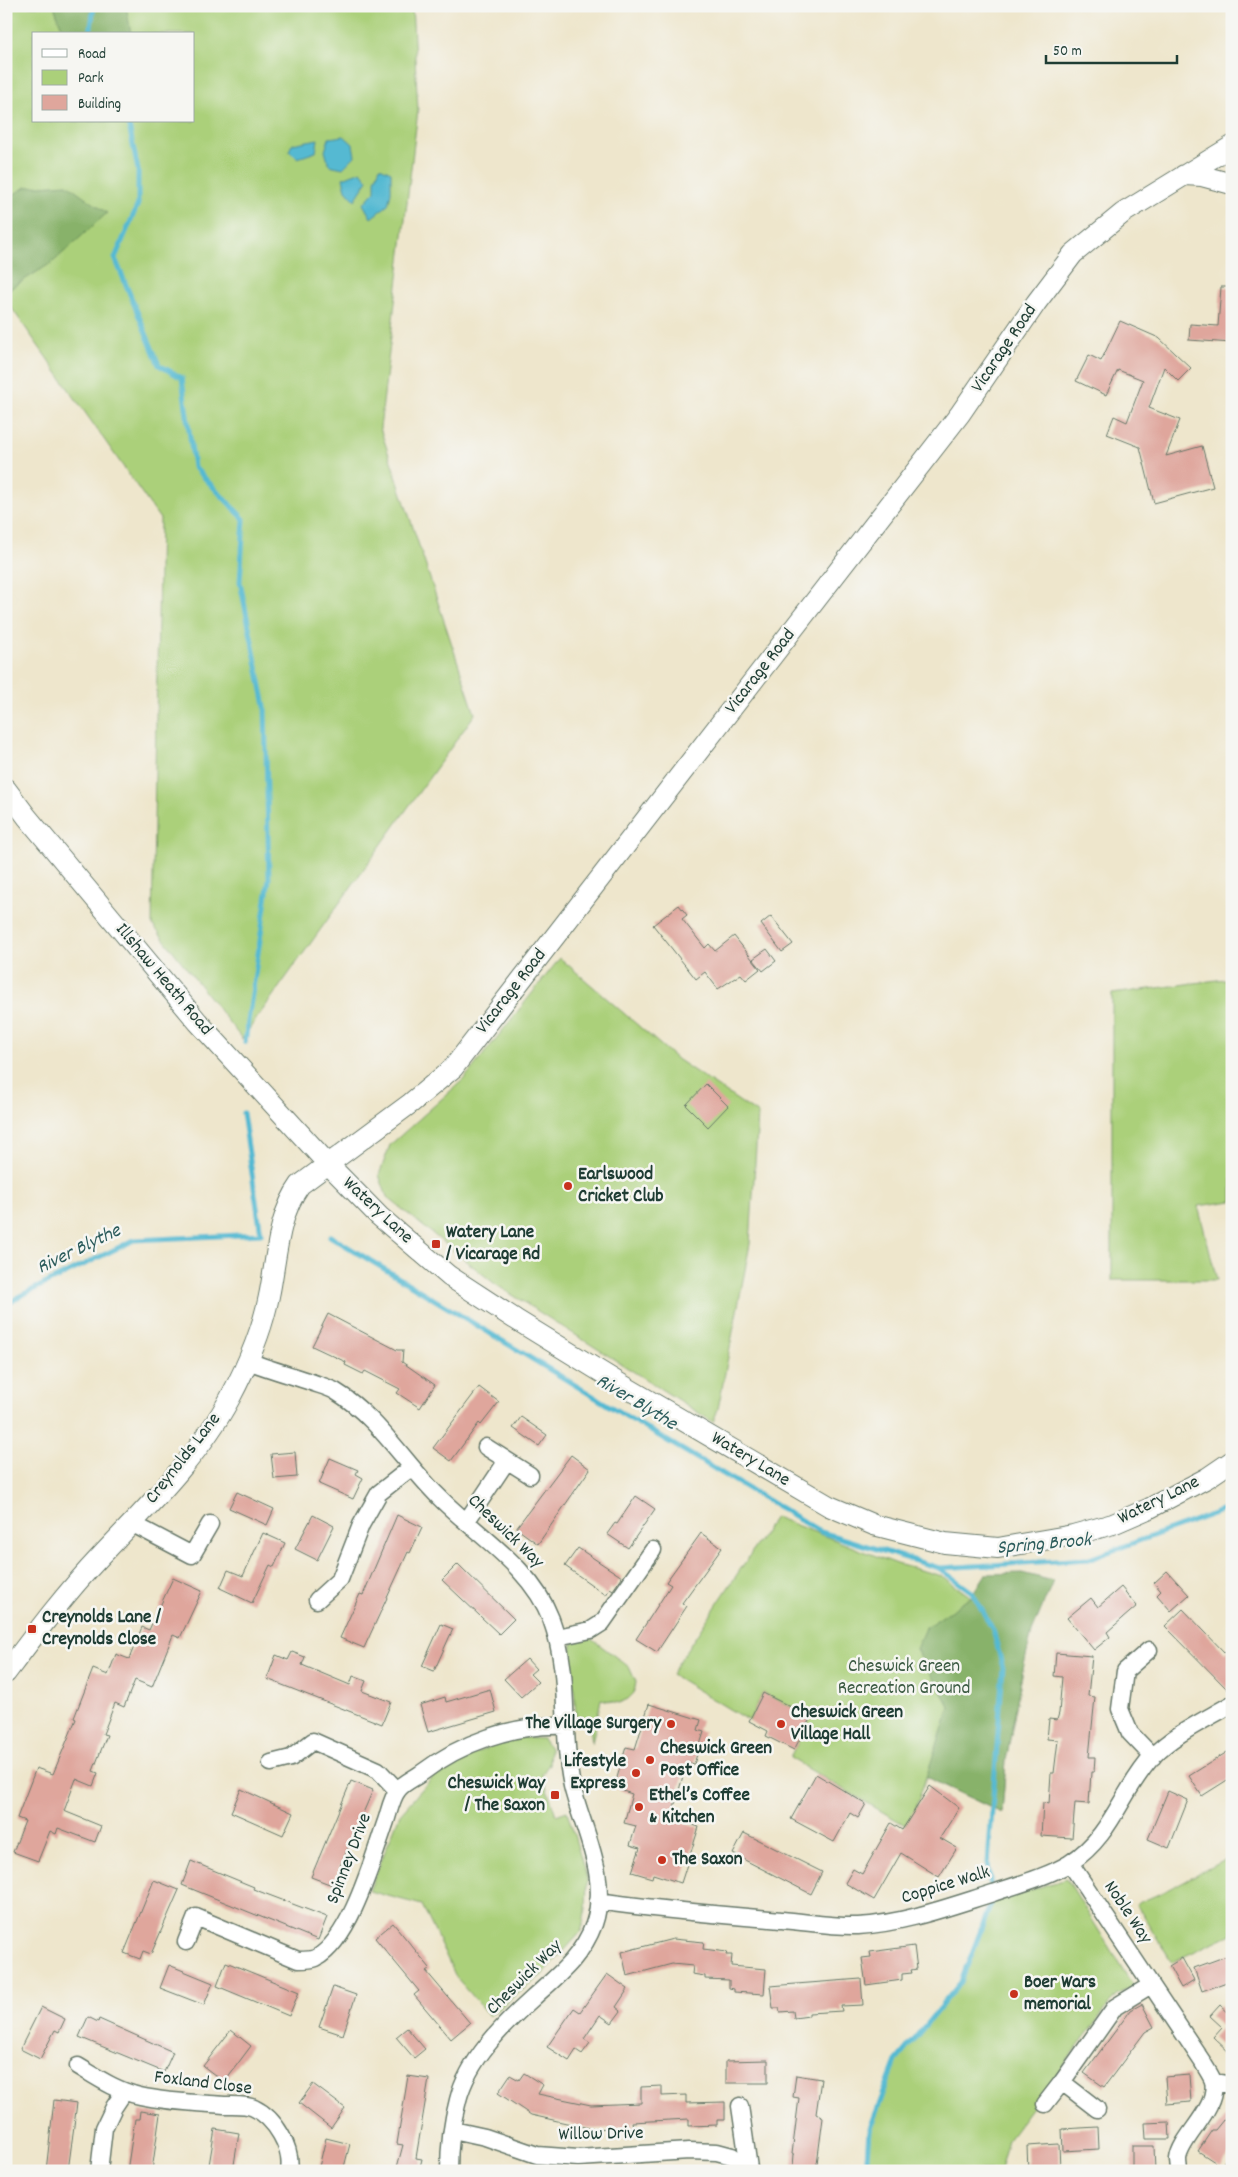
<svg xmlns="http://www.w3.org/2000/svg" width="1238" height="2177" viewBox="0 0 1238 2177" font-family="Dekko,sans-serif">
	<rect width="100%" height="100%" fill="#f6f6f2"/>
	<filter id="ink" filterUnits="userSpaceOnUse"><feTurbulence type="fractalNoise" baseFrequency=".02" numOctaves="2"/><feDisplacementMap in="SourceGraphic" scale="10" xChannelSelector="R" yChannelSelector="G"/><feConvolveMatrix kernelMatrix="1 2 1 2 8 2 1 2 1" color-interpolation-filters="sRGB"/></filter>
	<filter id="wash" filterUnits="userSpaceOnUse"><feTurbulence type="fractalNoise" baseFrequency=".0096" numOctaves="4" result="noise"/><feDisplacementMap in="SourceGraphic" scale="20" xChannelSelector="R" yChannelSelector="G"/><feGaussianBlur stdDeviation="1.12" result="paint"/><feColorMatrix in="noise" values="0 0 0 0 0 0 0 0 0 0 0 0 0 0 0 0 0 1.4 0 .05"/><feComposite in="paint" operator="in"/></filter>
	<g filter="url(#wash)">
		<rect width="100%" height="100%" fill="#eee6cc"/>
		<path fill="#abd07a" stroke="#658657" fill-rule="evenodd" d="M6 6H412L418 110 380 428 475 714 242 1039 152 924 160 519 6 300ZM34 34H194V121H34Z
			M560 958 678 1060 758 1114 750 1244 718 1409 713 1422 495 1284 387 1197 379 1175 390 1145 464 1079Z
			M1232 978V1201L1198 1206 1217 1280H1112V994Z
			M775 1517 897 1564 942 1576 971 1597 1023 1669 1006 1760 1002 1813 926 1777 915 1810 905 1825 790 1758 811 1717 763 1693 749 1721 671 1674Z
			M581 1638 592 1639 629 1667 636 1682 634 1693 628 1699 619 1703 601 1699 592 1743 589 1719 576 1715 571 1653 572 1644Z
			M515 1737 543 1739 550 1748 549 1764 542 1774 556 1815 567 1811 587 1879 586 1909 581 1932 542 1975 489 2016 457 1979 422 1905 369 1891 400 1814 430 1780 448 1764Z
			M1232 1856V1934L1172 1962 1136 1904 1161 1893Z
			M1067 1879 1133 1986 1116 1995 1008 2139 1000 2171H866L869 2131 885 2086 896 2061 961 1982 992 1901Z"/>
		<path fill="#88b26a" stroke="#54784f" d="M54 6H126L131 34H64Z
			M67 184 107 213 53 262 8 290 6 288V199L26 187Z
			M1022 1573 1053 1581 1032 1632 1023 1669 1006 1760 1002 1813 926 1777 950 1707 916 1649 925 1628 971 1597 986 1574Z"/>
		<path fill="#54b9d2" stroke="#3a7b83" d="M344 136 353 144 355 156 343 168 329 165 325 151 329 138Z
			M318 139 316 152 298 158 289 151 292 144Z
			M380 167 391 172V192L388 205 371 218 363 204 375 191V180Z
			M361 171 368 180 355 200 346 190 343 178Z"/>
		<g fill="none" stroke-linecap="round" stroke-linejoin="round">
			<path stroke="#54b9d2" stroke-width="5" d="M90 34 94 6
				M128 121 138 170V204L115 258 159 365 182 378 194 467 244 519 240 582 265 706 269 879 245 1042
				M330 1236 639 1424 821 1532 939 1568 972 1592 993 1630 1003 1668 988 1863 992 1901 961 1982 896 2061 869 2131 866 2171
				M6 1306 18 1297 134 1240 261 1234 243 1113
				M940 1568 1089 1559 1224 1510 1232 1505"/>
		</g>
		<g id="blocks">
			<path fill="#dfa69c" d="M1221 287H1232V343L1189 340 1190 324 1218 326Z
				M1120 321 1159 338 1191 368 1178 381 1164 367 1149 408 1180 420 1166 456 1202 446 1213 487 1154 503 1140 447 1107 434 1114 416 1127 422 1143 380 1118 370 1106 395 1076 381 1089 355 1101 361Z
				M679 905 687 915 682 919 705 948 709 944 715 951 734 936 760 969 746 980 741 974 718 989 705 972 696 979 653 925Z
				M771 916 793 944 782 952 761 924Z
				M767 949 776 961 763 971 753 959Z
				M706 1084 728 1106 708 1127 686 1105Z
				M328 1314 397 1350H403L402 1362 435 1385 420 1408 397 1393 400 1389 365 1371 363 1374 345 1365 346 1362 312 1346Z
				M479 1387 499 1402 481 1425 479 1423 451 1461 433 1448Z
				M521 1417 547 1435 539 1446 513 1428Z
				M295 1452 297 1477 274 1479 271 1454Z
				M571 1455 590 1469 538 1544 516 1528Z
				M330 1458 358 1470 356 1474 363 1478 353 1499 319 1484Z
				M237 1492 274 1509 267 1525 229 1508Z
				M636 1496 655 1509 628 1548 607 1534 615 1523 617 1524Z
				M313 1515 334 1526 317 1560 295 1549Z
				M397 1515 422 1527 410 1553 408 1552 364 1648 340 1638 360 1594 363 1595Z
				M263 1533 285 1543 274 1567 270 1565 252 1603 220 1588 228 1570 243 1576Z
				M701 1533 722 1548 682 1603 687 1606 657 1652 636 1639 671 1585 666 1582Z
				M578 1548 622 1577 613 1590 610 1588 606 1595 565 1566Z
				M458 1564 514 1619 499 1634 442 1580Z
				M1167 1571 1189 1595 1171 1611 1157 1595 1161 1591 1154 1583Z
				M173 1578 202 1591 180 1638 173 1635 152 1687 135 1680 124 1707 115 1703 103 1734 107 1735 93 1771 98 1773 93 1786 76 1779 64 1811 101 1826 95 1842 58 1828 56 1834 50 1831 38 1861 13 1852 25 1821 17 1818 36 1768 53 1774 76 1719 74 1718 93 1669 108 1675 116 1654 129 1659 142 1627 149 1630Z
				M1121 1587 1137 1606 1107 1632 1110 1637 1094 1650 1067 1618 1091 1598 1098 1607Z
				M1183 1609 1225 1653 1232 1646V1694L1165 1626Z
				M441 1624 453 1629 434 1671 422 1666Z
				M292 1652 305 1657 302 1665 350 1685 353 1676 366 1681 362 1691 391 1702 382 1724 267 1679 276 1655 288 1660Z
				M1056 1653 1092 1656 1088 1696 1095 1697 1089 1757H1095L1094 1772H1091L1089 1804 1075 1803 1072 1838 1041 1836 1043 1803 1049 1804 1051 1773H1054L1058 1740 1047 1739 1049 1719 1057 1720 1059 1713 1062 1677 1054 1676Z
				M527 1659 536 1669 530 1674 538 1682 521 1697 504 1679Z
				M490 1689 496 1712 428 1732 420 1705 445 1697 446 1702Z
				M763 1693 811 1717 794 1750 766 1736 768 1731 749 1721Z
				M649 1704 701 1720 698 1730 704 1732 694 1764 687 1762 671 1818 699 1827 681 1883 653 1874 652 1878 632 1872 640 1848 630 1845 636 1826 624 1823 632 1794 614 1788 626 1747 635 1749Z
				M1232 1749V1777L1202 1796 1189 1776Z
				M816 1774 866 1804 858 1818 850 1813 834 1842 791 1819Z
				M351 1781 373 1790 332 1885 311 1877Z
				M930 1786 959 1808 940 1838 957 1848 939 1877 901 1853 874 1900 845 1883 853 1869 862 1874 891 1823 902 1830Z
				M241 1789 293 1813 283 1835 231 1812Z
				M1168 1791 1188 1800 1169 1848 1148 1839Z
				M744 1833 822 1872 811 1894 733 1854Z
				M191 1861 254 1887 253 1889 327 1917 318 1940 182 1885Z
				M154 1880 179 1890 151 1954 143 1951 140 1959 124 1953Z
				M393 1923 430 1968 426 1971 470 2023 451 2039 414 1995 419 1991 375 1938Z
				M673 1939 704 1942 703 1949 727 1952 726 1955H732L731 1966 766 1969 764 1994 734 1992V1989L729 1988V1980L705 1979V1976L692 1974 693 1966 672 1964 627 1976 622 1952Z
				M914 1946 917 1969 911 1970 912 1973 902 1974V1980L866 1985 862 1958 871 1957 870 1952Z
				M1232 1954V1980L1202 1991 1194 1968Z
				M1182 1958 1194 1980 1181 1988 1169 1966Z
				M226 1962 299 1992 289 2016 217 1986Z
				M169 1965 213 1983 204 2005 160 1988Z
				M607 1974 628 1989 616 2007 621 2011 612 2023 600 2015 584 2039 590 2043 582 2054 576 2050 569 2061 547 2047 574 2008 580 2012Z
				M861 1979 863 2005 841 2006 842 2011 809 2013V2016L794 2018 793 2011 780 2012 779 2008H773L770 1986Z
				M333 1987 356 1995 343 2035 319 2027Z
				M1142 2004 1154 2027 1145 2032 1104 2087 1084 2073 1131 2010Z
				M1220 2005 1232 2016V2055L1213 2037 1222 2027 1210 2016Z
				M41 2007 65 2019 59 2032 55 2030 40 2059 20 2049Z
				M88 2017 98 2022 99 2019 173 2052 164 2072 79 2037Z
				M407 2028 425 2049 414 2058 396 2037Z
				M231 2030 251 2046 224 2082 203 2066Z
				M768 2060V2083H726V2061Z
				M524 2073 543 2085 538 2094 591 2105 641 2103V2087L662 2086V2096L686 2095V2103L725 2102V2120H717V2125L689 2126V2119L632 2122 633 2127 593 2129 531 2115 498 2093 510 2075 519 2080Z
				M796 2075 821 2079 816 2114 823 2118 816 2171H797V2168L793 2167 794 2154H792L799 2098 793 2097Z
				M1189 2075 1191 2102 1167 2104 1165 2077Z
				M408 2076 429 2079 416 2158 422 2159 419 2171H396L403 2145 397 2144Z
				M313 2084 345 2108 331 2128 299 2103Z
				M54 2100 77 2103 68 2171H46Z
				M1232 2109V2150L1221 2166 1198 2151 1212 2130H1215Z
				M140 2111 160 2114 152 2171H127L135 2119H139Z
				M1169 2122 1170 2139H1146L1145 2123Z
				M1098 2127 1099 2149 1063 2151 1062 2129Z
				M215 2129 239 2133 233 2171H208Z
				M326 2138 350 2144 343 2171H318Z
				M1059 2144 1060 2170 1028 2171 1027 2146Z
				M1132 2146H1154L1155 2171H1132Z"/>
		</g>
	</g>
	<g filter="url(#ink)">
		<use href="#blocks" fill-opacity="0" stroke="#677869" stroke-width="1"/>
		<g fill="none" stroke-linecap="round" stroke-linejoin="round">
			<g stroke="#677869" stroke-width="19">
				<path id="minor" d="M248 1361C269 1369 290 1375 311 1382 319 1385 328 1387 335 1391 378 1417 403 1461 438 1496 476 1535 531 1566 551 1619 572 1676 560 1728 572 1786 583 1831 610 1877 594 1924 582 1957 557 1976 533 1998 503 2025 468 2060 458 2100 452 2122 449 2148 449 2171
					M486 1447 530 1475
					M466 1522 506 1462
					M133 1524 192 1555 210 1524
					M317 1600 340 1579 361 1525 379 1493 412 1467
					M557 1637 591 1630 602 1623 653 1550
					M1149 1650 1125 1671 1120 1709 1130 1733 1153 1757
					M271 1763 291 1758 313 1741 378 1770 397 1790
					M1070 1863 1202 2061C1205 2067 1211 2075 1213 2081 1219 2109 1180 2137 1178 2159 1178 2163 1179 2167 1179 2171
					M598 1901C659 1910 721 1915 782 1920 807 1922 833 1927 858 1926 905 1923 948 1907 993 1893 1017 1885 1049 1876 1070 1863 1113 1835 1121 1791 1153 1756 1174 1734 1205 1720 1232 1704
					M186 1942 196 1917 298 1960C303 1960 311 1960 316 1958 351 1939 373 1858 386 1821 389 1812 392 1797 398 1790 403 1783 413 1779 420 1774 461 1743 512 1724 565 1726
					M78 2066C98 2078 117 2091 140 2096 168 2102 196 2103 224 2105 232 2105 247 2104 254 2108 275 2118 293 2148 289 2171
					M1062 2082 1097 2109
					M1213 2082 1232 2085
					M1045 2104 1062 2082 1115 2007 1151 1985
					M740 2106 749 2168
					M453 2130 485 2137 537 2155 578 2158 689 2151 717 2152 732 2156 750 2171
					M99 2171 104 2128 114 2107 124 2092"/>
			</g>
			<g stroke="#677869" stroke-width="22">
				<path id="tertiary" d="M1184 175 1202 176 1232 184
					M6 789 27 817 198 1022 328 1164 379 1216 449 1276 515 1319 619 1383 829 1506 874 1525 945 1543 998 1548 1073 1535 1113 1524 1150 1508 1207 1478 1232 1461
					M6 1673C36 1633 65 1594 99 1558 144 1510 199 1457 230 1398 247 1366 262 1332 269 1296 277 1258 277 1217 300 1185L411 1103 453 1068 960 414 1036 303 1073 254 1123 213 1232 146"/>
			</g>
			<use href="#minor" stroke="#fff" stroke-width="16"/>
			<use href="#tertiary" stroke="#fff" stroke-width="20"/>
		</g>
	</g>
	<g fill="#c8321e" stroke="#f6f6f2" stroke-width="2">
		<circle cx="568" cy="1186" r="5"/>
		<rect x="431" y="1239" width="10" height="10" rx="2.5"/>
		<rect x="27" y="1624" width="10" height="10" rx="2.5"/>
		<circle cx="671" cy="1724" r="5"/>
		<circle cx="781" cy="1724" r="5"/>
		<circle cx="650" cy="1760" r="5"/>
		<circle cx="636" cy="1773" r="5"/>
		<rect x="550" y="1790" width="10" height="10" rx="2.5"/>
		<circle cx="639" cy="1807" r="5"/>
		<circle cx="662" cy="1860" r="5"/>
		<circle cx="1014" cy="1994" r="5"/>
	</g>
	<g text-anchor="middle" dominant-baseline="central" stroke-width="5" stroke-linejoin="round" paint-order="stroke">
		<g font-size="19" fill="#1f3d34" stroke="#f6f6f2">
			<text transform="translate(1005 349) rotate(-56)">Vicarage Road</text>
			<text transform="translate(761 672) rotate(-52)">Vicarage Road</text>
			<text transform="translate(163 980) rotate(50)">Illshaw Heath Road</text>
			<text transform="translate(512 992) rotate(-52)">Vicarage Road</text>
			<text transform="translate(377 1211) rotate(43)">Watery Lane</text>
			<text transform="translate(184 1459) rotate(-52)">Creynolds Lane</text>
			<text transform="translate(750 1460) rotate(31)">Watery Lane</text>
			<text transform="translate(1159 1501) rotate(-26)">Watery Lane</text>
			<text transform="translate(505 1532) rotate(44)">Cheswick Way</text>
			<text transform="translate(350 1859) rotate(-69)">Spinney Drive</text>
			<text transform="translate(946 1886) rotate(-17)">Coppice Walk</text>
			<text transform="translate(1127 1913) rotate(56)">Noble Way</text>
			<text transform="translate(525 1978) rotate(-45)">Cheswick Way</text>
			<text transform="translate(203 2084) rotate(7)">Foxland Close</text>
			<text transform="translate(601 2135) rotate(-1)">Willow Drive</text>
		</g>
		<g font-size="19" font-weight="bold" fill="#1f3d34" stroke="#f6f6f2" text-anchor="start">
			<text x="578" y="1175">Earlswood<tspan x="578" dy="22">Cricket Club</tspan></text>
			<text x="446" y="1233">Watery Lane<tspan x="446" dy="22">/ Vicarage Rd</tspan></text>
			<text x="42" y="1618">Creynolds Lane /<tspan x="42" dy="22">Creynolds Close</tspan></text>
			<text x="791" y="1713">Cheswick Green<tspan x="791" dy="22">Village Hall</tspan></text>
			<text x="661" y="1724" text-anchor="end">The Village Surgery</text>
			<text x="660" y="1749">Cheswick Green<tspan x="660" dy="22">Post Office</tspan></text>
			<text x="626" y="1762" text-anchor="end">Lifestyle<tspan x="626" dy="22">Express</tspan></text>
			<text x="545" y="1784" text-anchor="end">Cheswick Way<tspan x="545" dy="22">/ The Saxon</tspan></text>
			<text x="649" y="1796">Ethel’s Coffee<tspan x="649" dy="22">&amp; Kitchen</tspan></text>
			<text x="672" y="1860">The Saxon</text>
			<text x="1024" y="1983">Boer Wars<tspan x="1024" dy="22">memorial</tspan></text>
		</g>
		<g font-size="19" fill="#3b5a42" stroke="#f6f6f2">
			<text x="904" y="1667">Cheswick Green<tspan x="904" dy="22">Recreation Ground</tspan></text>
		</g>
		<g font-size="20" font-style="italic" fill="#2c5c5c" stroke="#f6f6f2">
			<text transform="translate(79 1250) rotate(-26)">River Blythe</text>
			<text transform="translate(636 1403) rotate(31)">River Blythe</text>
			<text transform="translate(1044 1545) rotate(-5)">Spring Brook</text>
		</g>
	</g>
	<rect width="1238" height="2177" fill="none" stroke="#f6f6f2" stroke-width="25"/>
	<rect x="32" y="32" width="162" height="90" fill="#f6f6f2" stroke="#a0aca6"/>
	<rect x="42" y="49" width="25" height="8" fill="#ffffff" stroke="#a0aca6"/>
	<text x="78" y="58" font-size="15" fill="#1f3d34">Road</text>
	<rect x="42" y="70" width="25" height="15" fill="#abd07a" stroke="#a0aca6"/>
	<text x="78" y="82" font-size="15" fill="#1f3d34">Park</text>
	<rect x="42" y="95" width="25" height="15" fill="#dfa69c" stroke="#a0aca6"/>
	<text x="78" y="108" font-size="15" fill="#1f3d34">Building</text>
	<path d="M1046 55v8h131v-8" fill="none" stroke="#1f3d34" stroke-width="2.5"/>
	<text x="1053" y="55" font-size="15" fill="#1f3d34" stroke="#f6f6f2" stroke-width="4" paint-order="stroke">50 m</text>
</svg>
